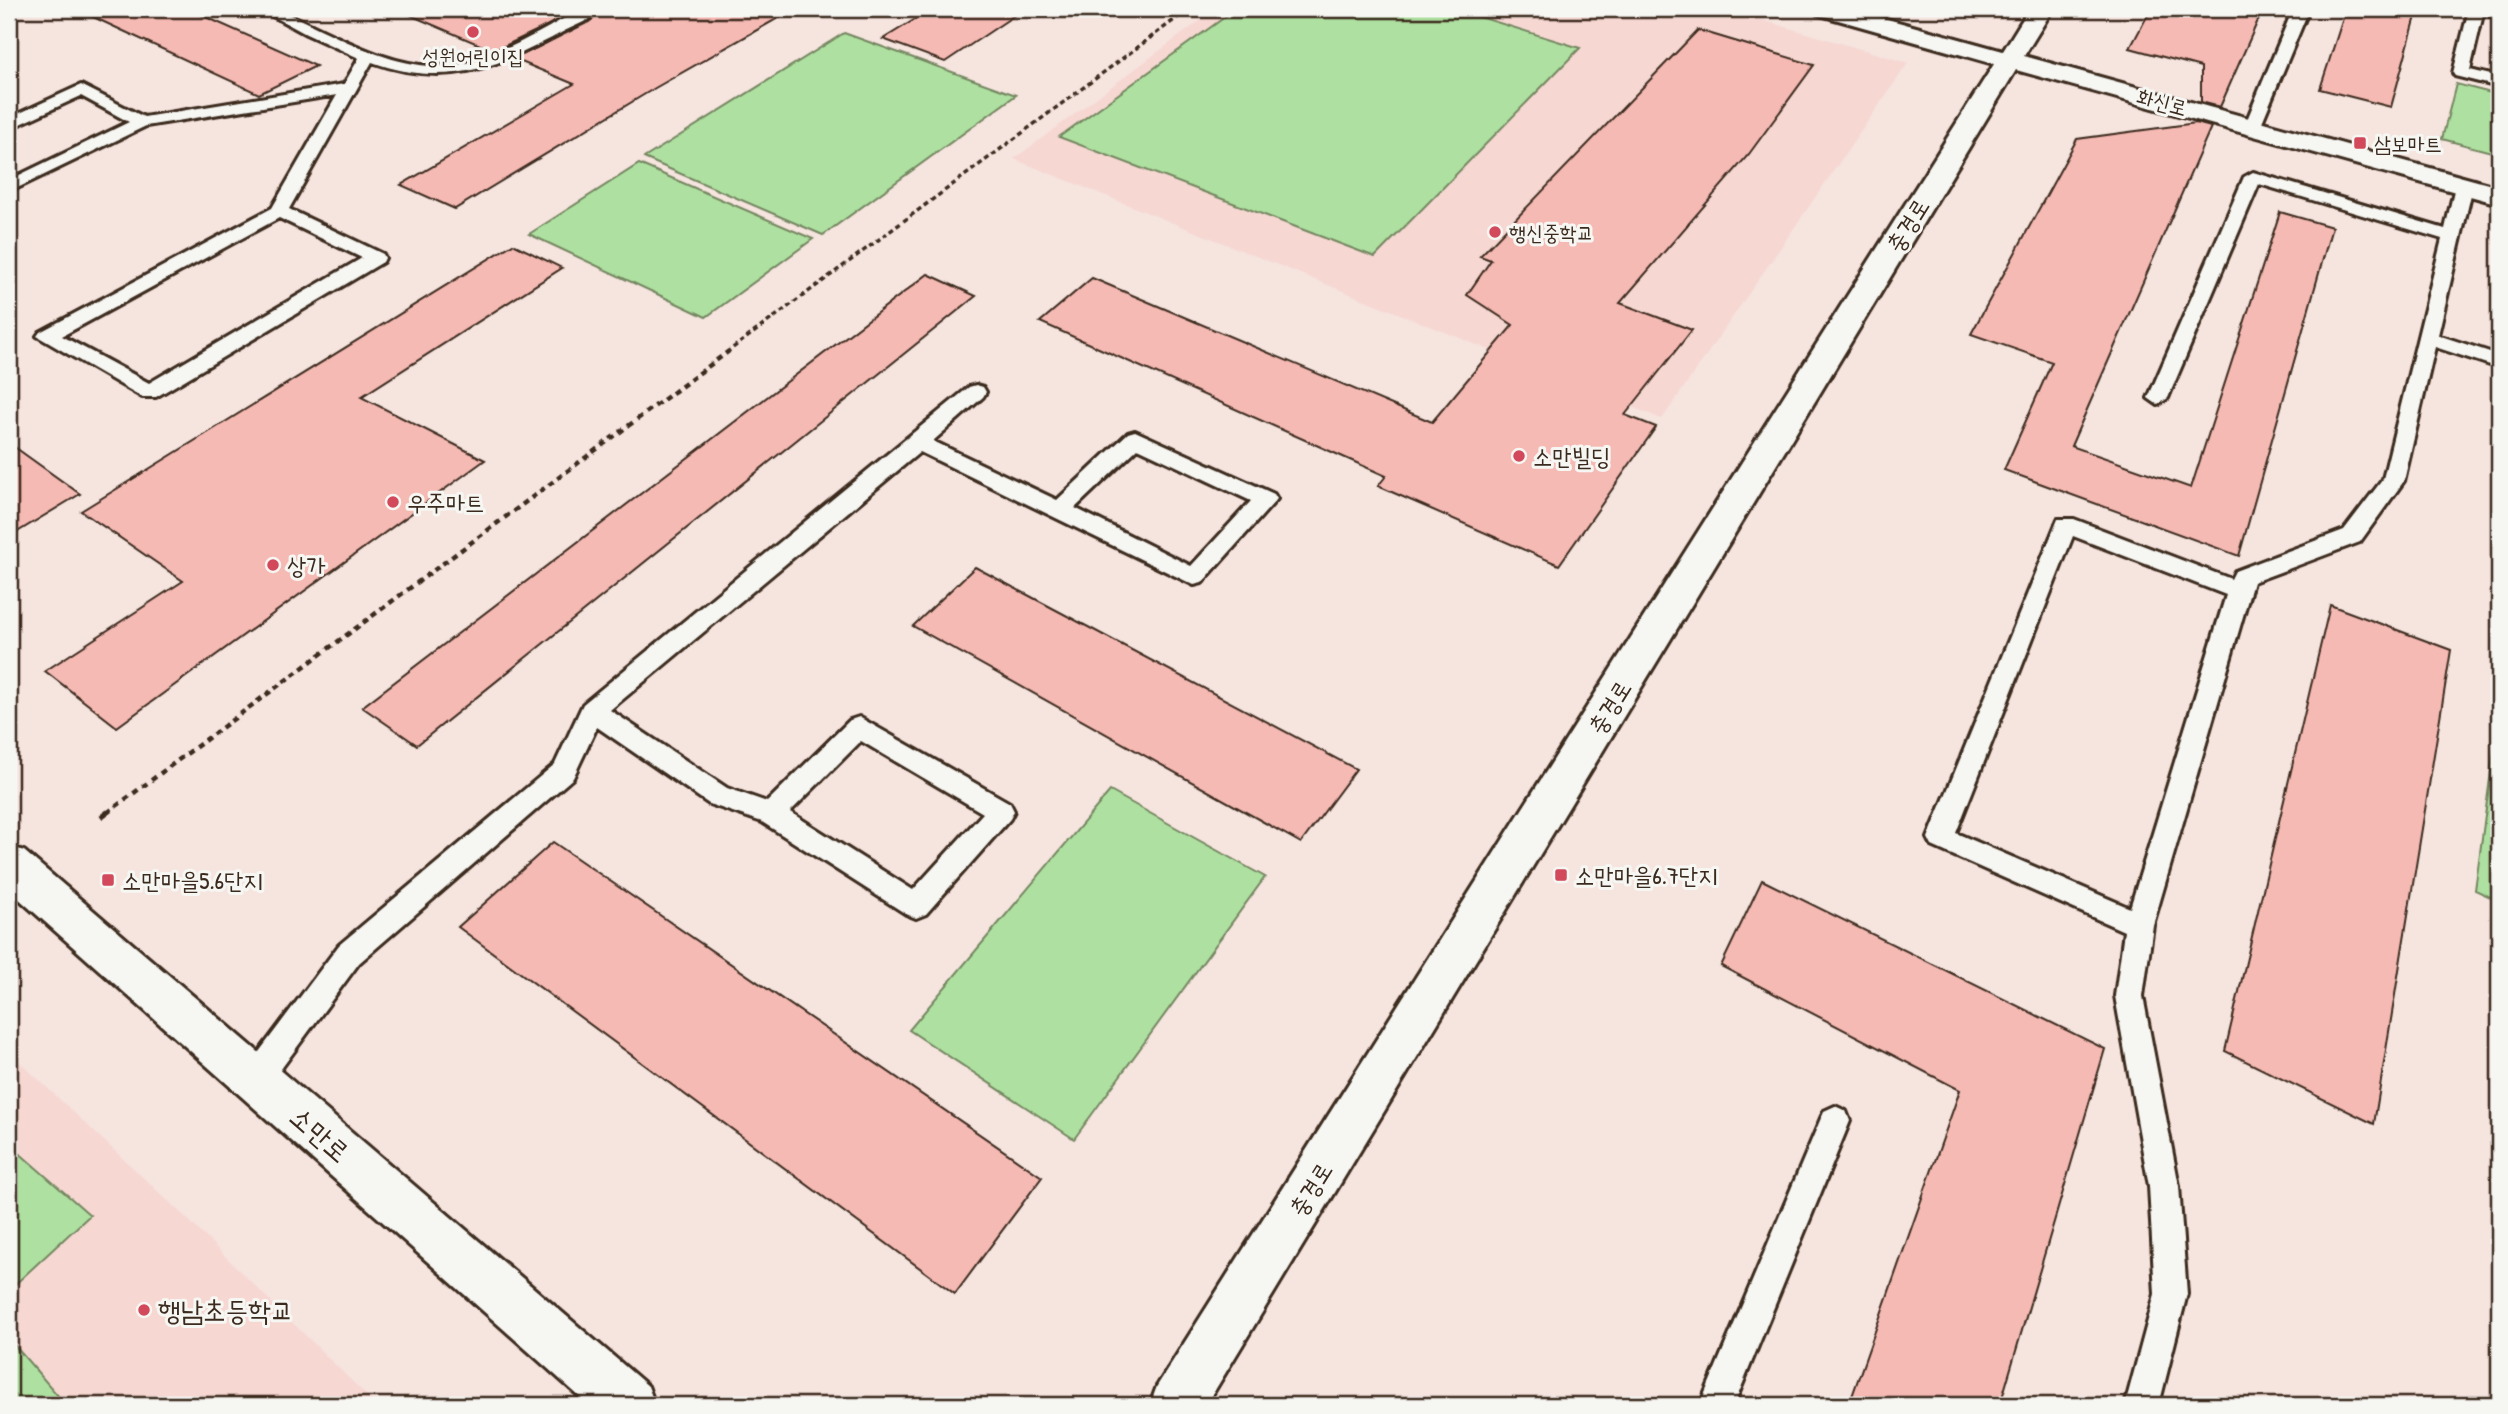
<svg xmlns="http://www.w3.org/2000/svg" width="2508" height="1414" viewBox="0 0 2508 1414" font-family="'Patrick Hand','Poor Story',sans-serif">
	<rect width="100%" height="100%" fill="#f6e4df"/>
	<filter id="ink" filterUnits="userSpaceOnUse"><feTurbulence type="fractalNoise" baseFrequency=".0143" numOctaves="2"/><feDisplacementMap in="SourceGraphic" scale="14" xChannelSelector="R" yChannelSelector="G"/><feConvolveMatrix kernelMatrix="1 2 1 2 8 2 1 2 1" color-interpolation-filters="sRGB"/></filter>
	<g filter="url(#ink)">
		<path fill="#f6d7d2" d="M1216 9H1724L1908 63 1662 419 1014 159Z
			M9 1052 182 1214 376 1405H9Z"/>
		<path fill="#aee1a1" stroke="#748660" stroke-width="2" d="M1236 9H1454L1580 48 1375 257 1059 137Z
			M844 33 1016 95 823 235 644 158Z
			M2456 84 2499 95V154L2442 139Z
			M639 164 813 239 706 317 529 234Z
			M2499 712V901L2475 890Z
			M1110 791 1265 877 1074 1139 909 1030Z
			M9 1144 90 1215 9 1290Z
			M9 1339 66 1405H9Z"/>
		<path fill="#f6bab4" stroke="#3b2a1e" stroke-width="2" d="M76 9H188L316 66 259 94Z
			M396 9H582L494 51Z
			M605 9H794L655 88 455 209 401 185 574 84 514 59 589 22Z
			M932 9H1024L945 62 883 39Z
			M2151 9H2263L2220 107 2201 102V67L2130 48Z
			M2346 9H2418L2391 107 2320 89Z
			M1698 30 1814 65 1749 154 1620 303 1692 330 1625 415 1656 427 1559 565 1378 486 1386 476 1040 322 1092 278 1432 422 1513 325 1467 295 1491 260 1480 256Z
			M2196 123 2211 127 2071 446 2191 488 2280 212 2332 227 2239 556 2004 470 2052 362 1971 334 2077 139Z
			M513 244 562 268 361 397 485 460 117 727 45 671 183 581 81 511Z
			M928 274 976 296 417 745 362 707Z
			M9 443 80 494 9 537Z
			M975 567 1356 769 1301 843 913 626Z
			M2330 605 2451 650 2374 1124 2225 1051Z
			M553 842 1042 1177 955 1294 458 927Z
			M1762 880 2105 1049 2000 1405H1849L1960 1090 1721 966Z"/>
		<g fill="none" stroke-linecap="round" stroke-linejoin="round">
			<g stroke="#3b2a1e" stroke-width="6">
				<path id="lane" d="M260 9C283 9 299 19 320 29 356 46 401 68 442 66 476 65 507 49 538 33 559 22 577 8 602 9 592 20 573 26 559 34 494 69 445 88 372 62L289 209 383 254 385 258 383 262 156 397H142L37 336 40 332 272 208 337 95 146 126 9 192V180L129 122 81 96 9 129V118L81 85 144 117 344 84 359 58 306 34ZM279 218 362 258 149 383 62 336Z
					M2293 9H2309L2260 127 2258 131H2246L2244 127Z
					M2469 9H2499V18L2483 14 2470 70 2499 77V87L2455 76 2453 73Z
					M2253 172 2445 229 2455 186 2464 181 2470 182 2473 186 2438 335 2499 355V368L2435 347 2404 481 2360 542 2253 582 2153 925 2143 996 2179 1186 2187 1294 2159 1405H2125L2155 1294 2149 1186 2115 996 2124 931 1932 846 1928 838 2058 519H2074L2231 579 2235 571 2344 530 2383 479 2442 239 2259 184 2168 398 2158 405 2148 398 2244 177ZM2073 536 2226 595 2130 908 1956 833Z
					M976 385 983 387 986 392 983 397 933 441 1057 500 1128 433 1135 431 1274 494 1277 499 1202 583 1194 585 920 452 610 710 727 788 767 802 850 720 859 717 1010 803 1014 811 1010 819 926 914 916 918 906 914 762 822 709 804 597 727 573 778 359 963 267 1088 257 1092 247 1088 242 1078 247 1068 339 945 555 764 583 704 969 387ZM1138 448 1251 501 1191 566 1075 508ZM861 741 983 813 913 890 790 812Z
					M1835 1106 1846 1111 1850 1121 1734 1405H1700L1824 1111Z"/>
			</g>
			<g stroke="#3b2a1e" stroke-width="6">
				<path id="secondary" d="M1813 9H1851L2003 51 2029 9H2053L2024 56 2499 187V204L2016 70 1206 1405H1150L1157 1386 1994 64 1817 14Z
					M9 846 24 851 648 1386 655 1405H589L9 890Z"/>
			</g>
			<path stroke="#3b2a1e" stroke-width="3.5" stroke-dasharray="5 3.5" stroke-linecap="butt" d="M726 353 1189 9"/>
			<path stroke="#3b2a1e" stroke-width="4.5" stroke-dasharray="6 5" stroke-linecap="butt" d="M107 813 729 351"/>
			<path stroke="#3b2a1e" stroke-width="5" stroke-dasharray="9 6" stroke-linecap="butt" d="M101 817 109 811"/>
			<use href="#lane" fill="#f6f6f2" fill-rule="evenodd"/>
			<use href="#secondary" fill="#f6f6f2" fill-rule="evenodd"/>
		</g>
	</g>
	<g fill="#d1495b" stroke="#f6f6f2" stroke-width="2.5">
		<circle cx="473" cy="32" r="7"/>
		<rect x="2353" y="136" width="14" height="14" rx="3.5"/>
		<circle cx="1495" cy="232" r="7"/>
		<circle cx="1519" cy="456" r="7"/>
		<circle cx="393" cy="502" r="7"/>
		<circle cx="273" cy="565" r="7"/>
		<rect x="1554" y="868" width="14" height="14" rx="3.5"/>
		<rect x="101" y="873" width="14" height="14" rx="3.5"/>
		<circle cx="144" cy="1310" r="7"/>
	</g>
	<g text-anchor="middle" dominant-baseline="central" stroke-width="6" stroke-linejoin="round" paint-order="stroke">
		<g font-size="21" fill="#3b2a1e" stroke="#f6f6f2" text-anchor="start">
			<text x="473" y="56" text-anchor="middle">성원어린이집</text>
			<text x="2374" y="143">삼보마트</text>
			<text x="1509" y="232">행신중학교</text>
		</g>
		<g font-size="21" fill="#3b2a1e" stroke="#f6f6f2">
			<text transform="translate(2162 102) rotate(15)">화신로</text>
		</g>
		<g font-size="24" fill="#3b2a1e" stroke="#f6f6f2">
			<text transform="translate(1907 225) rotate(-58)">충경로</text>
			<text transform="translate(1609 707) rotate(-58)">충경로</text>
			<text transform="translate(1310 1189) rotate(-58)">충경로</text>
		</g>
		<g font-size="24" fill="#3b2a1e" stroke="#f6f6f2" text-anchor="start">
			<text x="1533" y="456">소만빌딩</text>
			<text x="407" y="502">우주마트</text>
			<text x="287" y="565">상가</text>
			<text x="1575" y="875">소만마을6.7단지</text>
			<text x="122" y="880">소만마을5.6단지</text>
		</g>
		<g font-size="28" fill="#3b2a1e" stroke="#f6f6f2">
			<text transform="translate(320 1134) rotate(41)">소만로</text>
		</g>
		<g font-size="28" fill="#3b2a1e" stroke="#f6f6f2" text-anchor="start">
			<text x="158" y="1310">행남초등학교</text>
		</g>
	</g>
	<rect width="2508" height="1414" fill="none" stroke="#f6f6f2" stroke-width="35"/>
	<rect x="18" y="18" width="2473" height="1379" fill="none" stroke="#3b2a1e" stroke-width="2.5" filter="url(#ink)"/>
</svg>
